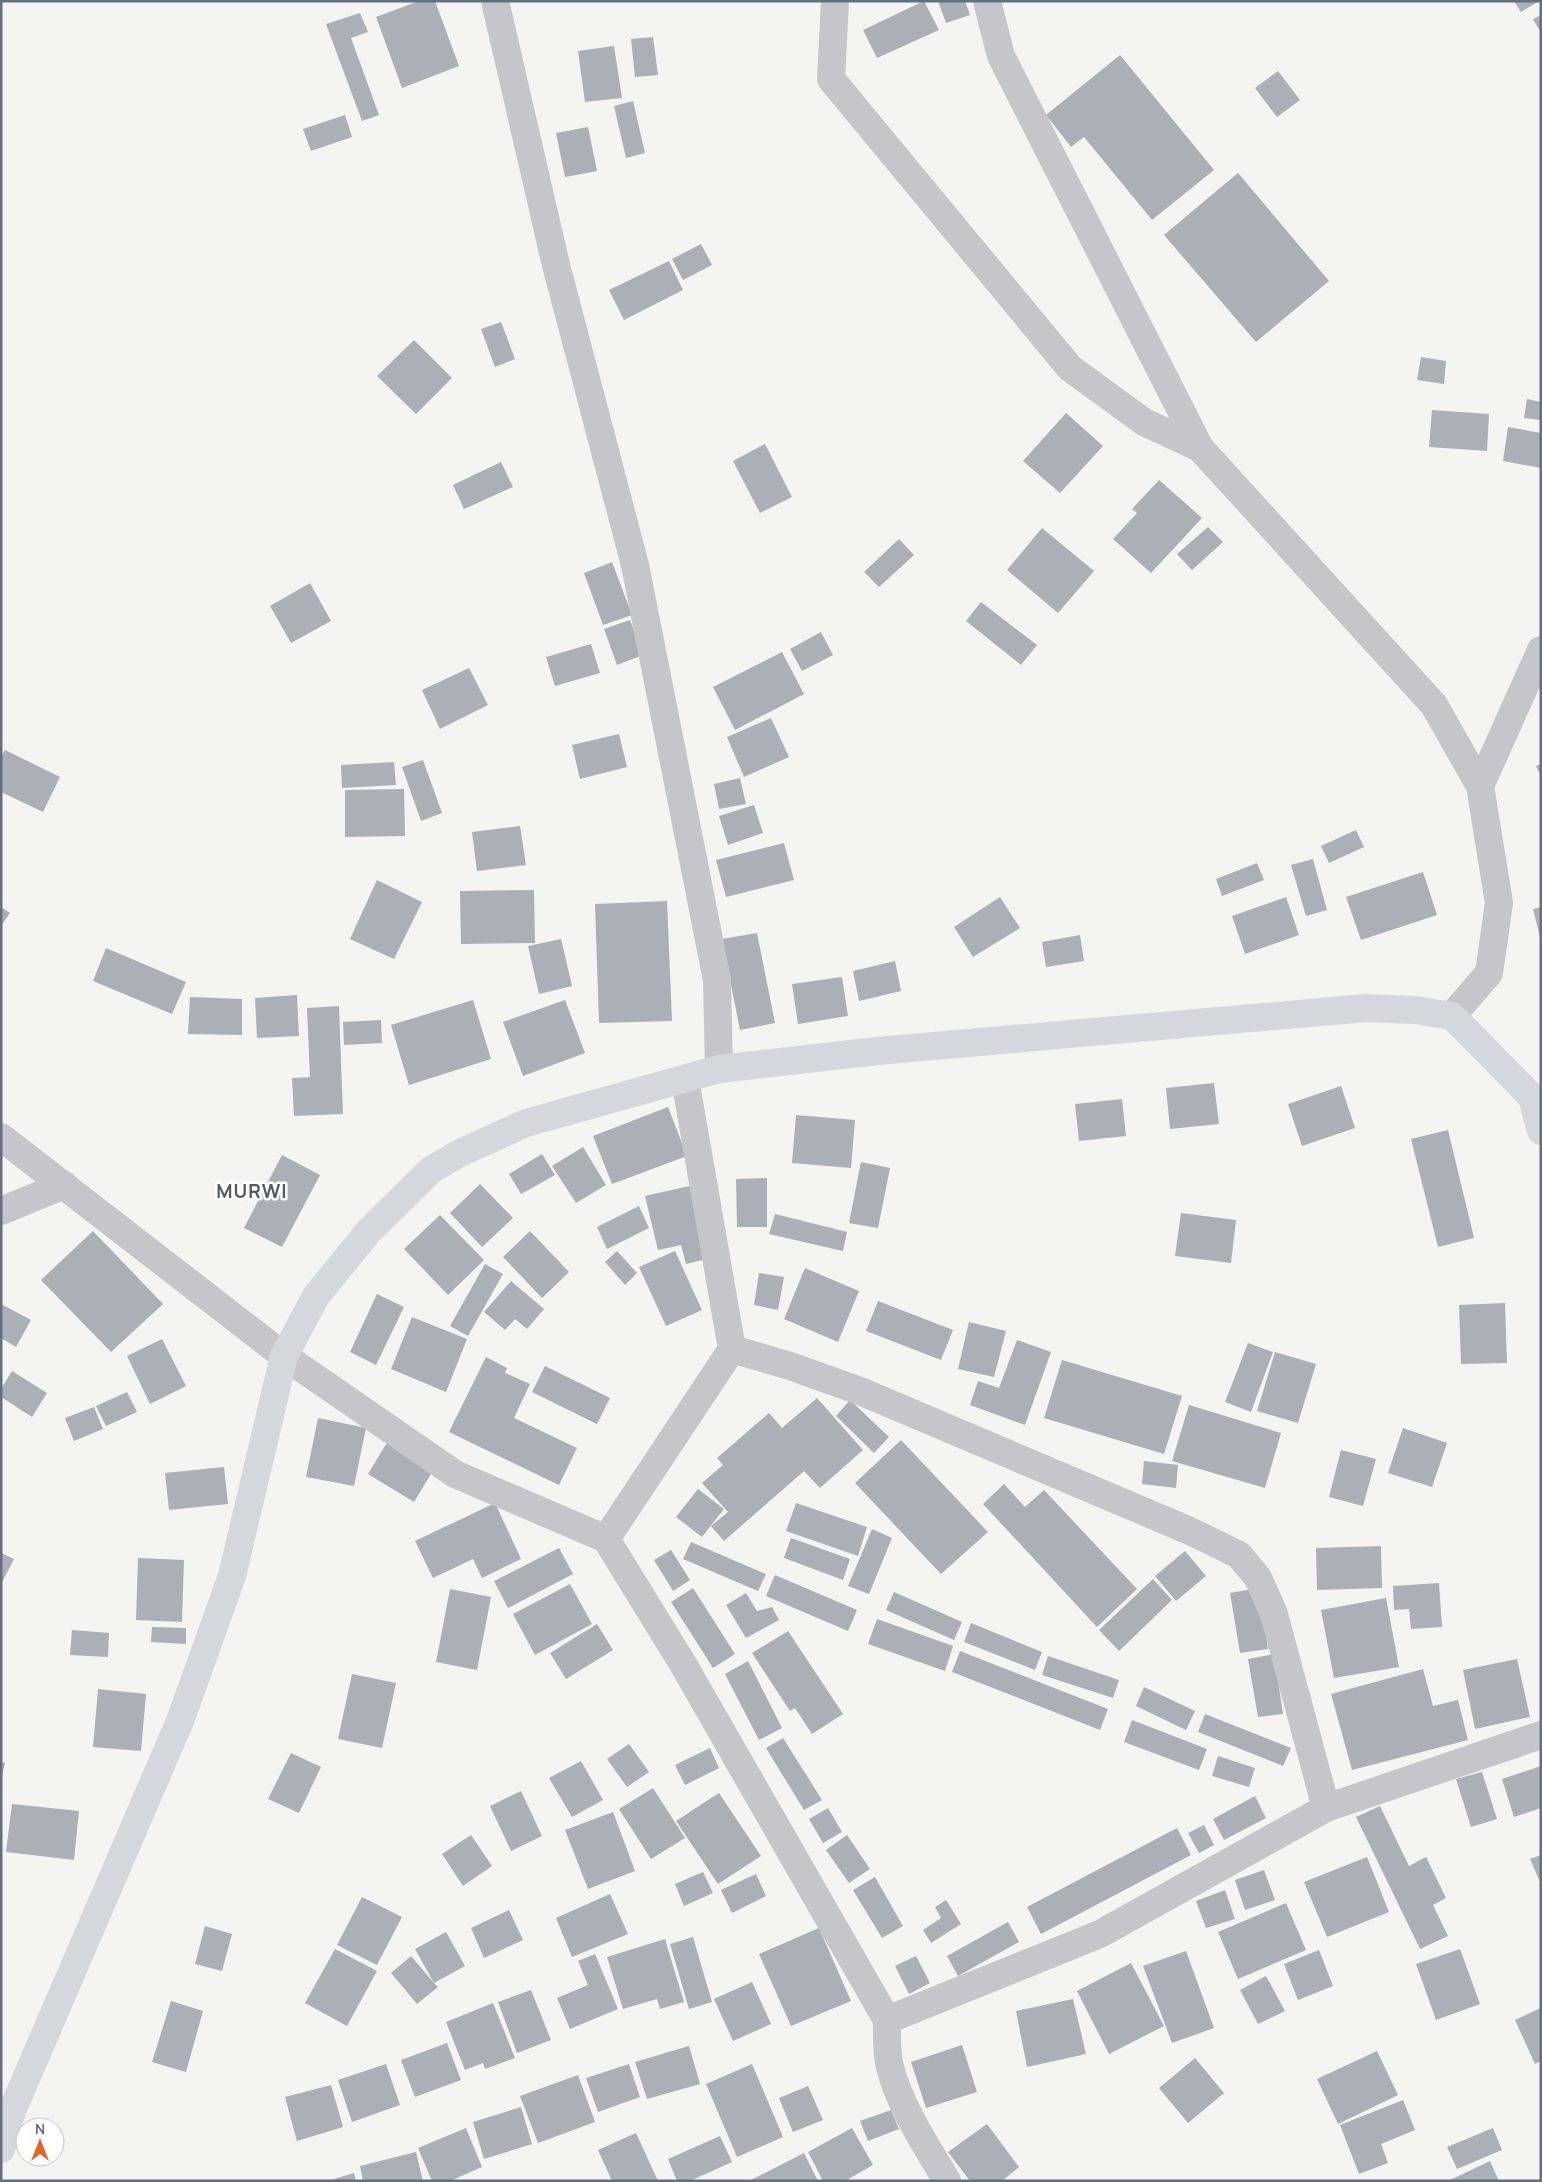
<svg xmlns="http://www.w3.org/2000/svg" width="1542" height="2182" viewBox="0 0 1542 2182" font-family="Manrope,sans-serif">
	<rect width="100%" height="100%" fill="#f4f4f0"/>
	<path fill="#aab0b6" d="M419 1H435L459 66 402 88 376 17Z
		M924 1 939 30 877 58 863 30Z
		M938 1H965L970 15 946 23Z
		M1514 1H1539L1521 12Z
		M360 13 368 32 351 38 379 115 362 121 326 24Z
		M1541 15V33L1533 19Z
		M653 37 658 75 635 77 631 39Z
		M614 46 622 98 585 102 578 51Z
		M1120 55 1214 170 1152 220 1084 137 1071 147 1046 115Z
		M1278 71 1300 100 1277 117 1255 88Z
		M633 101 645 153 626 158 614 106Z
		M345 115 352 137 311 151 303 129Z
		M588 127 597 171 565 177 556 133Z
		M1238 173 1329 281 1256 342 1164 235Z
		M701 244 712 265 683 280 672 259Z
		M669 261 683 290 624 320 609 290Z
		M501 322 515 359 495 367 481 329Z
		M414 340 452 378 416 414 377 376Z
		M1421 357 1446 361 1444 384 1417 380Z
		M1527 399 1541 402V420L1524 418Z
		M1432 410 1489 414 1487 451 1429 447Z
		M1066 413 1103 446 1060 493 1023 461Z
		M1508 427 1541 433V468L1503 461Z
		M765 444 792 497 760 513 733 461Z
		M501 462 513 487 464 509 453 485Z
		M1159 480 1202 518 1151 573 1113 539 1137 513 1132 509Z
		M1208 527 1223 542 1192 570 1177 554Z
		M1042 528 1094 571 1058 613 1007 570Z
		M899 539 914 555 879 587 864 572Z
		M612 562 632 615 603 625 584 573Z
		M310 583 331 621 291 643 270 606Z
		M981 602 1037 645 1021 665 966 621Z
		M630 620 643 655 617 665 604 629Z
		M821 632 833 655 802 671 790 649Z
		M591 644 600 673 555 686 546 657Z
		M782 652 804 694 735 730 713 687Z
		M469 668 488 705 440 729 422 690Z
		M771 718 789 757 744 777 727 737Z
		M619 734 627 767 580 779 572 745Z
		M5 750 60 777 43 812 1 792V757Z
		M423 760 442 813 421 821 402 767Z
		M394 762 396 785 342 788 341 765Z
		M1541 764V776L1536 766Z
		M740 778 746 804 719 809 714 784Z
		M404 789 405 836 345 837V790Z
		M754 805 763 833 728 845 719 816Z
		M520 826 526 865 477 871 472 832Z
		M1356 830 1364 847 1329 863 1321 846Z
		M784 843 794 880 726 897 716 860Z
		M1313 859 1327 910 1306 916 1291 865Z
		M1257 863 1264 880 1222 896 1216 879Z
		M1423 872 1437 915 1361 940 1346 897Z
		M377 880 422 902 394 959 350 939Z
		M534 890 535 943 461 944 460 891Z
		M1000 897 1020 928 973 957 954 927Z
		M1286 897 1299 935 1245 954 1232 916Z
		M667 901 672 1021 599 1023 595 904Z
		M1 907 10 913 1 926Z
		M1541 907V937H1540L1533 909Z
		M757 933 775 1023 740 1030 722 939Z
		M1080 935 1084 961 1046 967 1042 942Z
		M561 939 572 986 539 994 528 946Z
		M106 948 186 982 172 1014 93 981Z
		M895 961 901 991 859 1001 853 971Z
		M842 977 848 1016 798 1024 792 984Z
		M297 995 299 1036 257 1038 255 998Z
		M190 997 242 999V1035L188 1034Z
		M473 1000 491 1059 409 1085 391 1025Z
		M565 1000 585 1053 523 1076 503 1022Z
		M339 1006 343 1114 294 1116 292 1078 310 1077 307 1008Z
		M381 1020 382 1043 344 1045 343 1022Z
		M1214 1083 1219 1124 1170 1129 1166 1088Z
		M1341 1086 1355 1128 1302 1146 1288 1104Z
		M1122 1099 1126 1136 1079 1141 1075 1104Z
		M668 1107 687 1156 612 1184 593 1136Z
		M796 1115 855 1120 851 1168 792 1163Z
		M1448 1130 1474 1238 1438 1247 1411 1139Z
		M583 1147 606 1185 576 1203 552 1166Z
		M542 1154 555 1175 521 1194 509 1174Z
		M282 1155 320 1175 282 1247 244 1228Z
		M861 1162 890 1168 878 1228 849 1223Z
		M767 1178V1227H737L736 1179Z
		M480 1184 513 1218 482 1247 450 1213Z
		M694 1185 711 1258 686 1264 681 1245 658 1250 645 1196Z
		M639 1206 649 1228 607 1249 597 1227Z
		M1181 1213 1236 1220 1231 1263 1175 1256Z
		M775 1214 847 1232 843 1251 769 1234Z
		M440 1215 484 1260 448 1295 404 1249Z
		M93 1231 163 1304 111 1352 41 1280Z
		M530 1231 569 1272 542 1298 503 1257Z
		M617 1251 637 1273 625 1285 605 1262Z
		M675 1251 702 1310 666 1326 639 1267Z
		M485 1264 503 1274 468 1336 450 1326Z
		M805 1268 859 1291 838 1342 784 1319Z
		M759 1273 784 1277 778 1310 754 1305Z
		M511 1281 544 1309 527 1329 515 1319 505 1330 484 1312Z
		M377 1294 404 1307 376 1365 350 1352Z
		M878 1301 953 1330 941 1360 866 1331Z
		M1505 1303 1507 1363 1461 1364 1459 1305Z
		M1 1304 31 1320 16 1347 1 1338Z
		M412 1317 467 1339 446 1392 391 1369Z
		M969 1322 1006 1331 994 1377 958 1369Z
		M162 1339 186 1386 150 1404 127 1356Z
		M1017 1340 1051 1352 1025 1425 970 1405 978 1381 999 1388Z
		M1248 1343 1273 1352 1251 1412 1225 1402Z
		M1275 1352 1316 1364 1298 1423 1257 1411Z
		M486 1357 507 1368 505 1373 530 1384 514 1418 577 1448 559 1485 449 1432Z
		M1062 1360 1182 1396 1164 1454 1044 1418Z
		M545 1366 610 1398 597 1424 532 1392Z
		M12 1371 47 1393 32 1417 1 1397V1389Z
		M127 1392 137 1412 106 1426 96 1406Z
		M817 1398 863 1450 820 1488 804 1471 724 1541 711 1526 728 1512 702 1483 723 1465 717 1458 769 1413 782 1428Z
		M850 1400 889 1437 874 1453 836 1416Z
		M1189 1405 1281 1433 1265 1488 1172 1461Z
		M94 1407 103 1429 74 1441 65 1418Z
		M318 1418 366 1428 354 1486 306 1477Z
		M1403 1428 1447 1443 1432 1487 1388 1473Z
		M901 1440 988 1532 941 1574 855 1483Z
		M388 1441 434 1469 414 1502 368 1474Z
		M1341 1450 1376 1459 1363 1506 1329 1497Z
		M1144 1461 1178 1465 1176 1488 1142 1484Z
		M224 1467 228 1504 169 1510 165 1473Z
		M1004 1484 1025 1507 1044 1490 1137 1589 1097 1627 983 1504Z
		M698 1489 724 1509 702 1537 676 1517Z
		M495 1503 521 1559 482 1578 473 1559 433 1578 415 1541Z
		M796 1503 867 1527 858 1556 786 1531Z
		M872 1529 892 1538 869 1594 848 1586Z
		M791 1538 850 1559 843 1580 784 1558Z
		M691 1542 766 1574 758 1591 683 1559Z
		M1381 1546 1382 1588 1317 1590 1316 1548Z
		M559 1548 573 1574 508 1608 494 1581Z
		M671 1550 690 1580 673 1591 654 1560Z
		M1185 1551 1206 1576 1176 1601 1155 1576Z
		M1 1553 14 1559 1 1584Z
		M138 1558 184 1560 182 1622 136 1620Z
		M775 1575 857 1610 848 1631 766 1596Z
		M1153 1579 1172 1600 1119 1651 1099 1630Z
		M1439 1583 1442 1627 1411 1629 1409 1609 1394 1610 1393 1586Z
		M570 1584 592 1624 535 1655 513 1614Z
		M693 1588 735 1654 713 1668 671 1602Z
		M1258 1588 1268 1649 1240 1653 1230 1593Z
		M450 1589 491 1597 477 1670 436 1662Z
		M894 1592 962 1622 954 1640 886 1610Z
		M746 1593 757 1611 772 1607 779 1620 746 1638 726 1605Z
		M1386 1598 1399 1667 1334 1678 1321 1610Z
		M877 1619 953 1646 945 1671 868 1644Z
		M971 1623 1042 1652 1035 1670 964 1642Z
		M597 1624 613 1650 566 1679 550 1653Z
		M152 1627 186 1628V1644L151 1642Z
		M72 1630 109 1633 108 1657 70 1655Z
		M788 1631 843 1714 812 1734 795 1708 790 1711 752 1653Z
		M960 1651 1108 1709 1100 1730 952 1672Z
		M1274 1654 1283 1714 1258 1717 1248 1659Z
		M1048 1656 1119 1680 1113 1698 1042 1675Z
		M1517 1659 1530 1717 1475 1729 1463 1670Z
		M748 1661 782 1728 759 1740 725 1674Z
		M1423 1669 1433 1706 1458 1700 1468 1740 1352 1770 1331 1694Z
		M352 1674 396 1683 382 1748 338 1739Z
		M1144 1687 1195 1711 1186 1730 1136 1706Z
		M98 1689 146 1694 141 1751 93 1747Z
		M1205 1714 1291 1748 1283 1766 1198 1732Z
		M1132 1720 1207 1749 1199 1770 1124 1742Z
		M783 1738 822 1800 804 1810 766 1748Z
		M629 1744 649 1772 627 1787 607 1759Z
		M710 1748 719 1768 685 1785 675 1765Z
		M291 1753 321 1767 299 1813 268 1799Z
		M1218 1756 1255 1768 1249 1787 1212 1776Z
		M581 1761 603 1800 572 1817 549 1778Z
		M1 1762 5 1763 2 1776 1 1775Z
		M1541 1766V1808L1514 1817 1502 1779Z
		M1482 1772 1497 1819 1471 1827 1456 1779Z
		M653 1788 685 1838 651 1859 619 1809Z
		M521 1791 542 1836 511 1851 490 1806Z
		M719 1793 761 1856 718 1884 676 1821Z
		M1255 1796 1266 1818 1224 1840 1213 1819Z
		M12 1804 79 1811 74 1860 6 1852Z
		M1380 1806 1409 1866 1426 1857 1446 1898 1433 1905 1448 1936 1420 1949 1356 1817Z
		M828 1808 842 1832 823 1843 809 1819Z
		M613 1812 635 1871 588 1889 565 1830Z
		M1204 1825 1214 1845 1199 1853 1188 1833Z
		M1177 1828 1191 1855 1041 1934 1027 1907Z
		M471 1835 492 1866 463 1886 442 1854Z
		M847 1835 870 1869 849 1883 826 1850Z
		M1541 1855V1884L1530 1859Z
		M1367 1857 1389 1912 1327 1937 1304 1882Z
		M1264 1870 1275 1900 1245 1910 1235 1880Z
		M703 1872 713 1893 684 1906 675 1884Z
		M756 1874 766 1896 732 1913 721 1890Z
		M875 1877 903 1926 882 1938 853 1890Z
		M1225 1890 1235 1919 1206 1928 1196 1901Z
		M610 1894 628 1934 572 1957 556 1918Z
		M362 1897 402 1917 377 1965 337 1945Z
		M946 1900 961 1924 931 1943 923 1930 941 1918 935 1907Z
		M1286 1903 1306 1950 1238 1979 1218 1932Z
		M509 1910 523 1940 484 1958 471 1928Z
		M1008 1922 1019 1942 958 1976 947 1956Z
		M205 1926 232 1934 222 1971 195 1964Z
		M819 1928 851 2001 791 2026 759 1954Z
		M446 1932 465 1966 434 1983 438 1987 417 2004 391 1973 411 1956 434 1983 415 1949Z
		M693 1937 712 2002 689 2009 670 1944Z
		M665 1939 684 2002 660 2009 657 1999 623 2009 607 1957Z
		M335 1949 377 1971 347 2026 305 2003Z
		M1460 1949 1480 2004 1436 2020 1416 1964Z
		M1319 1950 1333 1986 1298 2000 1284 1964Z
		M1186 1951 1214 2028 1172 2043 1143 1966Z
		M595 1954 618 2009 570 2029 557 1998 588 1985 578 1961Z
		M916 1956 930 1983 909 1994 895 1966Z
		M1131 1963 1164 2026 1109 2054 1077 1991Z
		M1266 1976 1285 2011 1258 2024 1240 1990Z
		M752 1982 771 2024 733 2041 714 1999Z
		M531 1990 551 2040 517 2053 498 2002Z
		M1073 1999 1086 2054 1027 2067 1016 2011Z
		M171 2001 203 2011 186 2072 152 2062Z
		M493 2003 515 2058 485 2069 483 2063 465 2070 446 2022Z
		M1541 2008V2061L1535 2064 1515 2020Z
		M447 2043 461 2080 415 2097 401 2060Z
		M962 2045 977 2092 926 2108 911 2062Z
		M689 2046 700 2084 647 2099 635 2062Z
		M1377 2051 1398 2095 1338 2124 1317 2079Z
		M1195 2058 1224 2093 1188 2123 1159 2088Z
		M386 2064 400 2105 352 2122 338 2080Z
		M629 2064 640 2097 598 2112 586 2078Z
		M752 2064 783 2137 737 2157 706 2084Z
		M578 2075 595 2122 538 2143 520 2096Z
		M331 2085 343 2127 297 2141 285 2097Z
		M808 2086 823 2120 793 2132 779 2098Z
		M1403 2100 1415 2130 1381 2144 1388 2163 1359 2174 1340 2125Z
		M521 2107 532 2144 484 2159 473 2122Z
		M891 2110 899 2129 868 2141 860 2121Z
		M987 2124 1019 2167 1002 2181H970L948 2152Z
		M466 2128 482 2167 450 2181H432L418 2148Z
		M852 2128 873 2165 845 2181H823L808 2152Z
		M1493 2128 1502 2150 1457 2169 1447 2147Z
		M636 2133 658 2181H612L598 2150Z
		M720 2136 732 2162 690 2181H677L668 2159Z
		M416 2152 423 2181H363L360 2166Z
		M804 2153 818 2181H749Z
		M1490 2161 1499 2181H1448Z
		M354 2173 356 2181H331V2180Z"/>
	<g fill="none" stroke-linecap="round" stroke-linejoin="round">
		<path stroke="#c4c6ca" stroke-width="28" d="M495 1 556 265 635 565 717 980 719 1069
			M835 1 831 79 1070 368 1144 422 1200 448
			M987 1 1001 56 1200 448 1434 705 1480 786 1499 903 1489 973 1452 1016
			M1480 786 1541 650
			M685 1079 732 1349
			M1 1211 64 1185
			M284 1356 455 1474 606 1539 683 1664 887 2020 1100 1934 1326 1808 1541 1735
			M606 1539 732 1349 790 1366 860 1391 1190 1531 1239 1555 1258 1578 1274 1614 1326 1808
			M887 2020C887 2036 886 2051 890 2067 900 2107 926 2145 947 2181"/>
		<path stroke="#c4c6ca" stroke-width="28" d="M1 1137 284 1356"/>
		<path stroke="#d4d7dc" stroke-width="28" d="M1 2149 12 2111 180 1721 232 1576 284 1356 316 1296 369 1231 431 1170 460 1153 526 1123 719 1069 877 1051 1366 1008 1415 1010 1452 1016 1532 1097 1541 1131"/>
	</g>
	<g text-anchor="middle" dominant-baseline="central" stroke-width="5" stroke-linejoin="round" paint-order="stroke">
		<g font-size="19" font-weight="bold" letter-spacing="1" fill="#515a66" stroke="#fff">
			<text x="252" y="1191">MURWI</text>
		</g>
	</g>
	<rect width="1542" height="2182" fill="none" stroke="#637081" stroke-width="5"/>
	<g transform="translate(40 2142)"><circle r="24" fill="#ffffff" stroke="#c1c6cd"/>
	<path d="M0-4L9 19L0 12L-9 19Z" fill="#e46520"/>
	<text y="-8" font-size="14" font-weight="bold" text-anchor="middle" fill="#637081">N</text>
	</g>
</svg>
